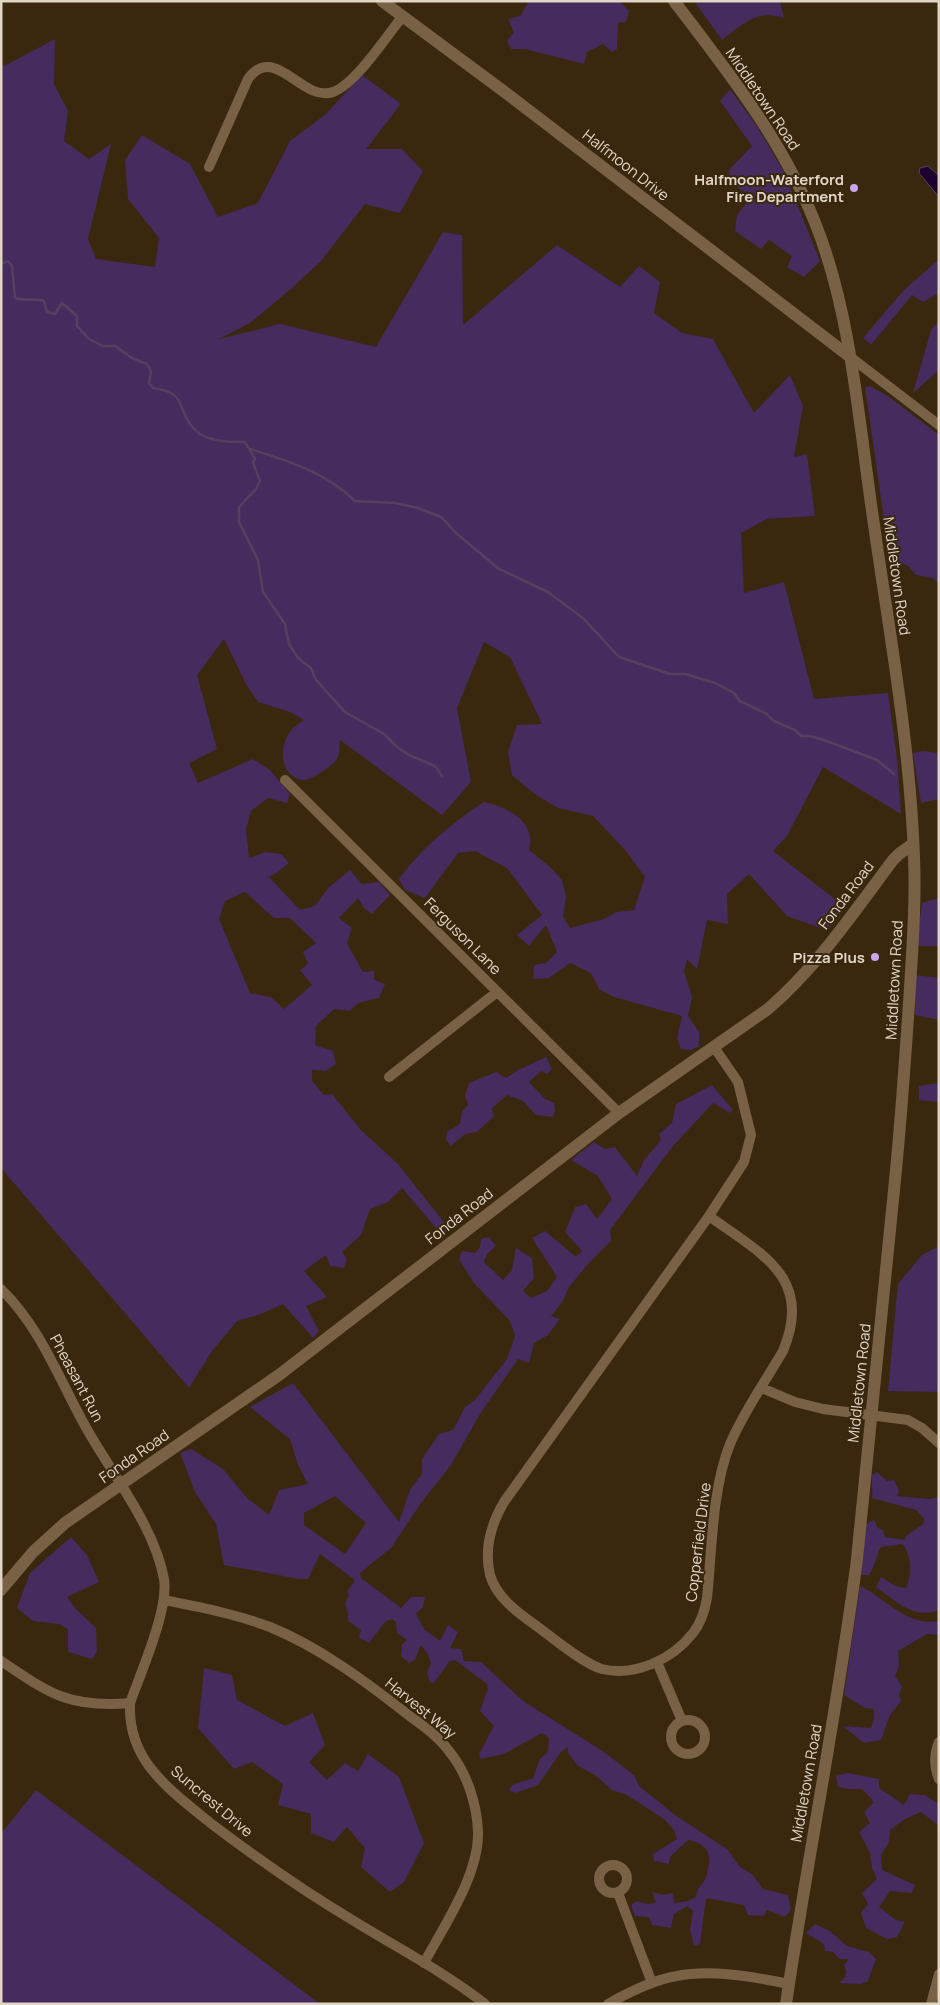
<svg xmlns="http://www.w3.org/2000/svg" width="940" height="2005" viewBox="0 0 940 2005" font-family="Manrope,sans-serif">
	<rect width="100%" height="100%" fill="#39270e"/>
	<path fill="#462b5f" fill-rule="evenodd" d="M529 1H619L629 11 626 22 618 23 617 49 612 52 603 44 587 52 584 64 525 49H511L507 41 514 32 508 19 520 16Z
		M694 1H780L784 18C756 9 743 24 722 40Z
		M55 39 54 84 68 111 64 141 89 159 111 144 88 239 96 259 155 267 159 238 128 199 125 160 142 135 190 164 218 217 258 203 290 141 326 114 362 75 401 104 366 149H402L423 171 400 213 365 204 321 261 292 288 250 323 219 339 280 324 376 347 443 232 462 235 463 325 557 245 620 287 639 266 660 282 654 313 682 333 713 339 754 413 790 375 803 406 794 457 807 454 815 516 767 519 741 533 744 593 784 582 814 699 888 693 897 759 901 814 823 767 787 836 773 851 845 907 826 930 787 916 749 874 727 894 728 924 707 920 697 969 687 959 684 971 692 997 688 1016 699 1032V1046L691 1050 681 1049 677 1038 682 1016 614 997 599 989 591 973 570 963 549 978 533 979 534 965 546 963 557 952 546 925 529 946 517 935 542 915 507 868 475 851 458 853 425 898 405 890 399 879C419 851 455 820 484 802 507 807 537 821 529 850L549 866 562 880 566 897 563 917 570 928 604 919 617 912 634 910 645 877 626 851 593 816 558 808 536 795 512 775 508 752 517 725 542 724 510 657 484 642 457 708 471 782 442 815 340 740C339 747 341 752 337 759 332 766 311 781 302 780 278 775 279 744 292 729 295 726 300 723 304 720L290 712 258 702 246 684 224 639 197 675 217 749 189 763 198 783 253 759 270 770 290 794 287 803 268 798 251 811 246 829 249 858 265 852 281 854 289 863 278 872 269 877 300 910 315 906 328 888 350 870 362 884 379 882 390 895 372 914 364 908 358 898 339 918 352 928 347 943 363 972 374 971V980L385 984 379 998 358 1003 350 1011 334 1009 316 1026 315 1045 333 1051 336 1064 326 1071 312 1070V1081L324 1095 332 1094 362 1131 398 1164 450 1230 442 1235 402 1188 388 1202 370 1209 361 1235 342 1252 347 1259 344 1268 330 1266 326 1255 304 1271 327 1297 306 1306 319 1331 313 1338 283 1304 261 1314 237 1321 212 1351 189 1388 1 1168V65L4 66ZM245 892 274 918H290L316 943 303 952 308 964 300 970 312 985 284 1009 271 997 250 993 219 919 225 901Z
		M730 89 756 125 784 172 820 261 804 277 787 267 792 256 769 240 761 249 735 231 737 215 753 195C741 192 730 184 729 170L752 146 720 101Z
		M939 259V293L923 302 912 295 871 345 863 338 903 291Z
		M939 321V370L913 393 931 330Z
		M870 386 888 396 939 435V584L933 578 916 575 908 566 895 561H890L865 387Z
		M939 750V799L921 803 913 753 923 751 937 753Z
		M939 898V946H917L922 903Z
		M915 975 939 978V1020L915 1015Z
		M546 1057 552 1069 547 1074 541 1071 529 1082 545 1099 554 1103 555 1111 553 1117 536 1115 523 1101 507 1095 492 1108 494 1116 477 1132 465 1134 451 1146 446 1140 447 1132 460 1124 462 1111 468 1105 465 1096 469 1083 496 1072 506 1078 518 1070Z
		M939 1083V1102L919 1100V1086Z
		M712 1085 733 1110 730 1113 713 1103 673 1146 610 1230 611 1241 588 1264 569 1287 563 1301 551 1316 560 1319 548 1335 534 1343 529 1363 518 1359 480 1414 451 1465 421 1503 391 1548 360 1573 361 1578 401 1608 411 1597H425L423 1607 416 1614 424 1629 440 1641 448 1625 458 1632 450 1648 461 1649 464 1661 481 1662 523 1701 604 1752 634 1775 639 1786 675 1815 727 1849 740 1867 752 1874 763 1889 788 1895 791 1910 785 1917 767 1910 764 1916 748 1915 744 1905 706 1898 700 1944 694 1946 690 1930 693 1911 687 1906 674 1914 671 1928 652 1925 649 1917 635 1916 631 1905 637 1901 648 1904 656 1903 652 1892 663 1895 673 1893 674 1903 688 1901 696 1897C697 1888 700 1887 705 1880 707 1877 707 1872 708 1868 713 1851 704 1843 688 1840L670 1857 669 1864 654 1861 653 1854 677 1839 674 1830 665 1820 627 1795 612 1790 595 1775 578 1766 568 1753V1747L561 1752 538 1785 515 1793 509 1790 512 1785 533 1778 540 1759 548 1752 549 1738 542 1733 504 1754 481 1759 479 1754 494 1726 480 1711 488 1689 487 1684 455 1660 449 1662 434 1683 430 1682 427 1672 431 1663 427 1653 421 1645 415 1660 409 1663 401 1656 402 1644 407 1640 397 1633 396 1622 392 1619 385 1622 369 1643 359 1638 361 1630 348 1621V1613L345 1604 349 1595 347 1592 355 1580 320 1554 308 1579H299L224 1565 216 1524 195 1492 180 1453 191 1449 223 1469 247 1498 269 1515 279 1490 308 1484 298 1465 290 1439 250 1407 293 1383 399 1522 410 1490 422 1474V1459L439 1434 453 1430 465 1407 475 1400 507 1359 515 1336 510 1321 474 1283 459 1259 462 1251 475 1253 480 1247 481 1239 489 1237 496 1246 487 1254 484 1262 503 1280 512 1270 516 1248 532 1258 534 1278 523 1291 531 1298 547 1291 557 1277 532 1238 545 1231 576 1257 582 1251 565 1232 575 1207 586 1204 597 1219 612 1199 598 1176 571 1160 594 1142 605 1149 615 1147 637 1176 644 1160 661 1140 659 1134 672 1123 676 1104ZM335 1496 366 1523 345 1554 304 1525V1513Z
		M939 1246V1392L888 1391 898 1284 922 1255Z
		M877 1472 887 1481 894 1480 899 1491 897 1496 930 1499 939 1497V1610C913 1620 896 1601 876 1587L881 1577 895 1586 906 1588C912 1575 912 1554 902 1544L881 1547C876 1556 875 1567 869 1575H861L866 1524 874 1520 878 1528 883 1530 885 1537 905 1540 906 1536 923 1524 924 1519 916 1510 872 1498C873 1489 871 1483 872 1475Z
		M71 1537 87 1555 99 1582 67 1597 75 1608 96 1628 97 1652 92 1659 68 1652V1629L59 1624 33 1621 17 1608 30 1573Z
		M860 1586C886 1598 906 1627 939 1621V1635L927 1634 898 1651 899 1666 895 1676 902 1687 899 1694 901 1701 890 1715 881 1740 864 1743 843 1726 871 1728 874 1719V1709L865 1708 844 1695Z
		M204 1668 232 1675 237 1700 285 1726 313 1713 325 1745 309 1762 327 1780 345 1763 358 1771 368 1754 399 1777 424 1843 404 1882 390 1892 361 1867 365 1848 347 1827 334 1842 311 1833V1814L278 1805 283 1784 252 1762 234 1769 198 1728Z
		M847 1773 879 1779V1788L904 1805 910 1794 924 1795 939 1804V1826L921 1812 905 1819 890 1830 889 1842 881 1855 882 1870 915 1885 912 1893 890 1891 879 1907 896 1920 905 1922 897 1937 887 1939 866 1928 861 1913 868 1904 862 1893 877 1879 872 1868 870 1853 859 1832 870 1823 864 1812 874 1802 862 1789H848L838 1787 836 1776Z
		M36 1790 320 2004H1V1834Z
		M815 1924 830 1931 847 1946 869 1952 876 1959 868 1981 861 1984 839 1983 845 1977 846 1971 844 1965 849 1959H839L833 1952 825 1951 824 1944 806 1933Z"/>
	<path fill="#1c0030" stroke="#57405d" d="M928 166 939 176V197L919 173 920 168Z"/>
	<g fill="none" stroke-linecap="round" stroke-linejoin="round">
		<path stroke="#57405d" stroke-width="2.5" d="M1 264 8 261 12 266 15 298C25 301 33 298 44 301L47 312 55 314 62 303 77 316V326L89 339 103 346H115L132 358 147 364 151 371 149 383 153 388C188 392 176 410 194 429 205 442 230 442 245 442L255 459 253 463 260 481 256 489 239 507V522L258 560 263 592 285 624 289 644 298 658 311 668 316 680 345 712 384 734 397 747 409 755 435 766 442 776
			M250 449C289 461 325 472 355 501L395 503 418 508 441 517 456 533 499 569 548 592 584 619 619 657 670 674H685L715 683 734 693 740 701 765 713 774 721 795 730 801 736H810L824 740 877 760 894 774"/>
		<path stroke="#786144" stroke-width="10" d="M209 167 248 79C275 42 302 103 333 92 356 84 387 35 403 16
			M849 356 939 425
			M285 780 619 1113
			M389 1077 497 992
			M709 1216C761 1254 814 1277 783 1351 765 1382 744 1411 730 1444 712 1489 712 1550 707 1598 705 1610 701 1623 693 1633 673 1659 635 1677 602 1669 584 1664 554 1639 538 1627 520 1614 497 1599 490 1575 484 1549 491 1524 504 1502L709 1216 744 1162 751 1135 738 1082 714 1047
			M1 1289C42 1329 60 1382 88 1431 113 1475 155 1528 164 1579 169 1609 141 1672 130 1703 129 1726 135 1747 149 1766 166 1789 191 1807 213 1825 258 1859 305 1892 354 1921 396 1947 446 1973 485 2004
			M762 1388 795 1402 823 1409 908 1420 922 1428 939 1443
			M164 1600C199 1607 236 1614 270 1627 319 1647 365 1681 407 1714 422 1725 438 1736 449 1751 467 1773 477 1804 478 1832 479 1875 444 1926 424 1963
			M1 1661C50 1694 69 1708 130 1703
			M657 1662 682 1721
			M671 1737a17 17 0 1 1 34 0a17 17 0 1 1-34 0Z
			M939 1742C934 1754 934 1767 939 1779
			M599 1879a14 14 0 1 1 28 0a14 14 0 1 1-28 0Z
			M618 1893 652 1983
			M608 2004C629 1992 653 1980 677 1976 710 1969 755 1977 789 1984
			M931 2004 939 1974"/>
		<path stroke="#786144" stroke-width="12" d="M382 1 510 96 849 356
			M674 1C730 74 787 146 819 233 851 318 859 422 872 511 888 626 910 741 914 857 916 905 912 954 909 1003 905 1062 901 1121 895 1180 882 1306 870 1433 857 1559 838 1708 808 1855 786 2004
			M1 1590 33 1552 65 1523 279 1375 619 1113 768 1009C817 967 854 912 893 860L899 854 913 844"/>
	</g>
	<g fill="#c9a5ee" stroke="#39270e" stroke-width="2">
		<circle cx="854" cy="188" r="5"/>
		<circle cx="875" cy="957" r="5"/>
	</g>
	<g text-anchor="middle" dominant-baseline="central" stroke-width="4" stroke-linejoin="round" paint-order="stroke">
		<g font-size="15" fill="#e1d5c6" stroke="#39270e">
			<text transform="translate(763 99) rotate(56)">Middletown Road</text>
			<text transform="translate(626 165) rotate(38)">Halfmoon Drive</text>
			<text transform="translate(897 576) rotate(82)">Middletown Road</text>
			<text transform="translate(846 895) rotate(-53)">Fonda Road</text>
			<text transform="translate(463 936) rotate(45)">Ferguson Lane</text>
			<text transform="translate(894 980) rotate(-87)">Middletown Road</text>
			<text transform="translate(459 1216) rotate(-38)">Fonda Road</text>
			<text transform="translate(77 1378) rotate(62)">Pheasant Run</text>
			<text transform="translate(859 1383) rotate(-84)">Middletown Road</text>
			<text transform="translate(134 1456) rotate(-35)">Fonda Road</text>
			<text transform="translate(698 1542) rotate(-83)">Copperfield Drive</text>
			<text transform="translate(421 1708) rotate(39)">Harvest Way</text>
			<text transform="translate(806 1783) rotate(-80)">Middletown Road</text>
			<text transform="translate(212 1801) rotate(40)">Suncrest Drive</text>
		</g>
		<g font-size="15" font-weight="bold" fill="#e1d5c6" stroke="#39270e" text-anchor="end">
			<text x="844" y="179">Halfmoon-Waterford<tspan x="844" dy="17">Fire Department</tspan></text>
			<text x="865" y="957">Pizza Plus</text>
		</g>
	</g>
	<rect width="940" height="2005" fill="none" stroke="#e1d5c6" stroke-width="5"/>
</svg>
